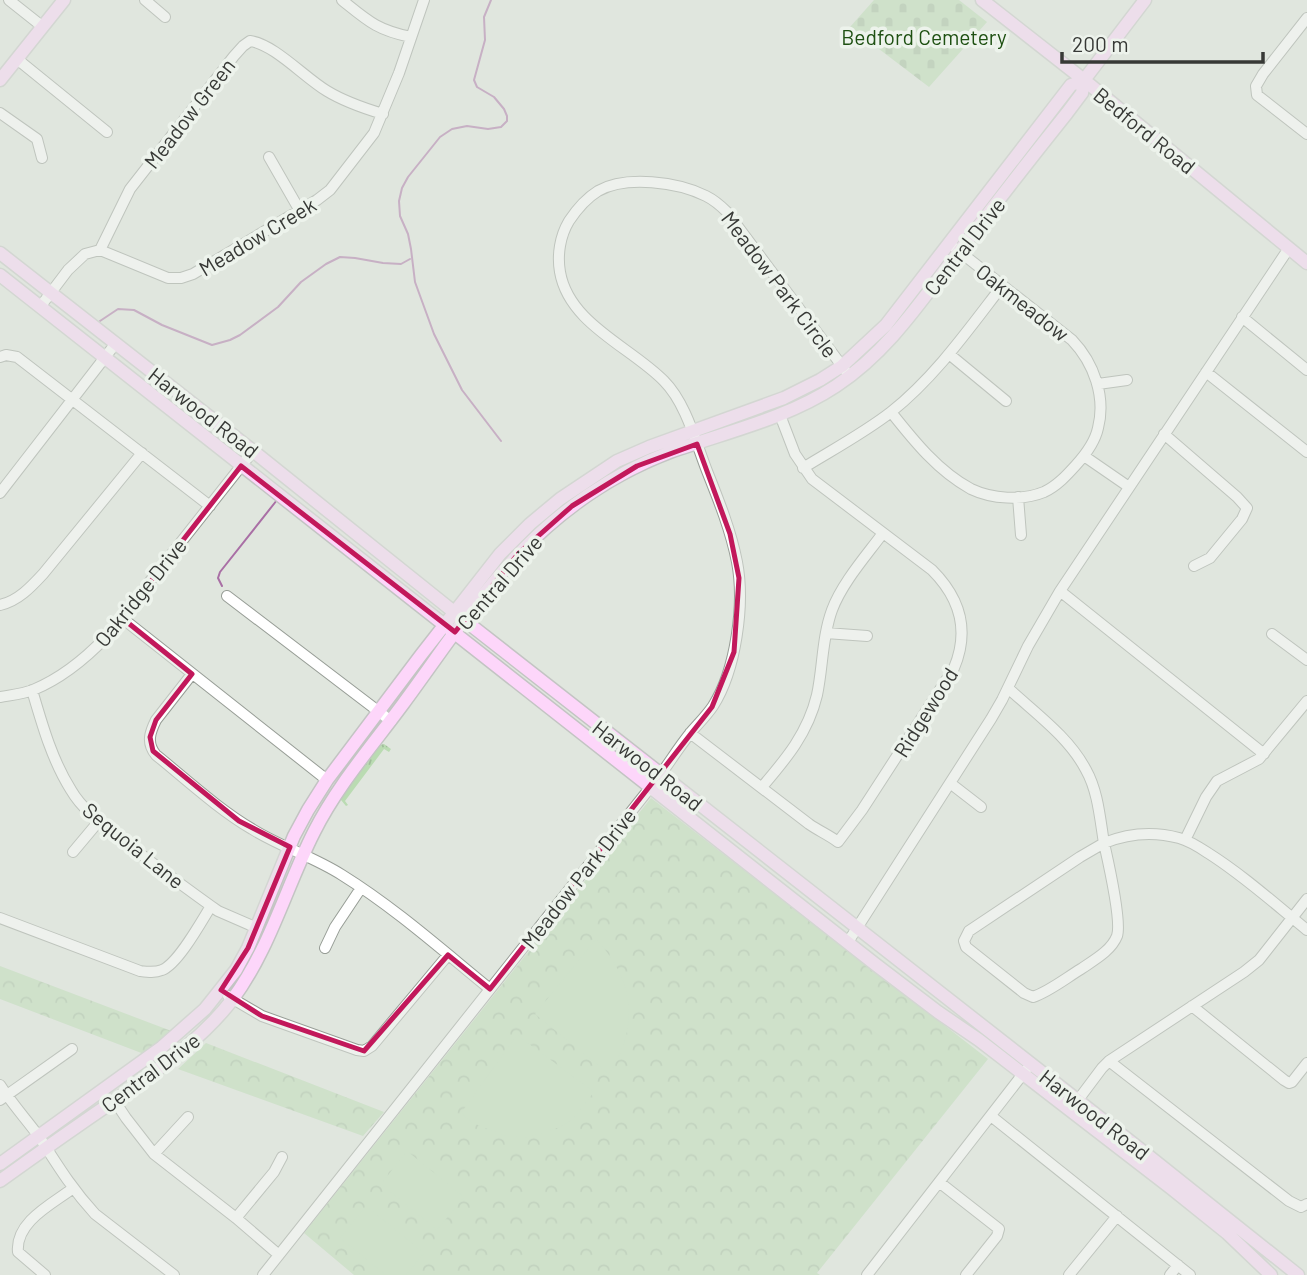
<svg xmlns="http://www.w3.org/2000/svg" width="1307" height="1275" viewBox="0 0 1307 1275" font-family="Barlow,sans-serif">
	<defs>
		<pattern id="grass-tufts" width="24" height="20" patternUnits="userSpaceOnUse" patternTransform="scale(1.75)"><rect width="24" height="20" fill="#badbb2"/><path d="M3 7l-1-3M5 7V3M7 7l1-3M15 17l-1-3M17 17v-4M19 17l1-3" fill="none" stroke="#a0bd9a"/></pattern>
		<pattern id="forest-crowns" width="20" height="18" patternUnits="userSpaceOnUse" patternTransform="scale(1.75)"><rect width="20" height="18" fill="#badbb2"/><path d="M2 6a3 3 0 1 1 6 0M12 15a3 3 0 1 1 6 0" fill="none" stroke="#a0bd9a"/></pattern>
		<pattern id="cemetery-stones" width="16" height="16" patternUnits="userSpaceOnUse" patternTransform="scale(1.75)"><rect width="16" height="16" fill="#badbb2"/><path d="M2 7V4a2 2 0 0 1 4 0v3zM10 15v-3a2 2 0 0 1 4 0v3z" fill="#a0bd9a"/></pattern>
	</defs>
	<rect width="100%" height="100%" fill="#e0e6de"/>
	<path fill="url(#grass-tufts)" d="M384 744 391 749 389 752 384 749 345 801 348 805 346 806 341 800V797L380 745Z"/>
	<path fill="url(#forest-crowns)" d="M651 798 988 1059 817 1273 820 1275H354L304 1233Z
		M0 966 174 1032 144 1054 0 999Z
		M206 1043 384 1112 363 1136 178 1069Z"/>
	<path fill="url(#cemetery-stones)" d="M874 0H959L987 22 929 87 850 27Z"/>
	<path fill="#badbb2" d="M596 939C634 980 640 1026 609 1074L535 1014Z
		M517 1035 594 1092 572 1120 560 1127 526 1138 507 1136 490 1130 473 1123 461 1113Z
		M407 1151 464 1197 437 1230 381 1184Z
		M366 1206 424 1253 406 1275H386L340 1238Z"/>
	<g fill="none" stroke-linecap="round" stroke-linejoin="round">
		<path stroke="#a96fa5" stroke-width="2" d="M491 0 484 17 485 40 474 80 477 87 494 97 504 109 507 116V121L501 127 488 129 467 126 452 129 440 137 408 177 402 188 399 201 400 216 408 234 411 249 415 282 434 334 462 390 501 441
			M100 321 118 309 134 310 162 325 212 345 230 340 240 335 278 307 301 282 326 264 340 257 355 258 383 263 401 264 410 259
			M222 586 218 578 220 572 277 500"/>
		<g stroke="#979d96" stroke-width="12">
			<path id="minor" d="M9 0 43 27
				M145 0 165 17
				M342 0C368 21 377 30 411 37
				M1307 18 1263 74 1256 86 1257 95 1307 134
				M17 59 107 132
				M0 113 37 139 42 158
				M269 157 300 211
				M100 250 130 189 234 56 243 46 250 41C274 44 305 78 327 91 345 102 363 108 383 114
				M40 307 68 270 85 254 100 250 168 278H181L193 274 317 200 330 190 374 133 399 73 424 0
				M1242 317 1307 370
				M949 354 1006 401
				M0 357 6 355 17 357 210 506
				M1206 372 1307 452
				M1098 384 1127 380
				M891 412C914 441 938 471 971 489 992 499 1022 501 1044 492 1057 486 1067 475 1076 465 1086 454 1095 442 1098 428 1106 397 1094 363 1072 340L955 248
				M1164 434 1237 497 1247 508 1242 519 1210 558 1194 566
				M1084 456 1129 487
				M803 468C832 450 864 433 891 412 935 377 968 330 1002 286
				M0 493 116 343
				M1018 497 1021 535
				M1060 591 1264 754
				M227 596 391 721
				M0 605C18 601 31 587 43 574L142 453
				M122 618 327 780
				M826 633 867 636
				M1272 634 1307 660
				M192 674 156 720C150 732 146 743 156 755 187 780 218 809 252 829 281 847 314 857 342 875 395 908 442 950 490 989
				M1008 688C1035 713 1069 737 1086 770 1098 791 1100 819 1104 843 1129 833 1153 831 1179 838 1190 841 1199 847 1208 853 1243 875 1275 904 1307 930
				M32 690C42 724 52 760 71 790 82 809 100 822 117 835 147 860 179 883 211 906L218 911 257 928
				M0 697C11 695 23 694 33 690 62 678 85 659 106 637L253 451
				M690 733 809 824C819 831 829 835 838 842L862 810 954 668C970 630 960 598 932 570L812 479 795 454 780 415
				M950 783 981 807
				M762 787C786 759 808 733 817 695 823 667 822 637 832 610 842 583 866 556 883 533
				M1185 840 1206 797 1217 781 1259 759 1307 701
				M1104 843C1108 861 1122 921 1117 936 1111 951 1094 960 1081 969 1066 978 1050 991 1033 997L1024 993 966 947 964 941 969 931 1080 857Z
				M73 852 99 821
				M0 918 140 971C148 972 155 973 162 970 178 964 201 922 211 906
				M848 942 991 719 1002 700 1028 646 1060 591 1289 248
				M325 948 335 927 361 888
				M228 996 262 1016 357 1050 364 1051 372 1046 448 955
				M1192 1006 1284 1080 1289 1083 1292 1082 1307 1063
				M1109 1061 1289 1201 1301 1207 1307 1204
				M0 1085C12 1104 27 1120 40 1138 58 1166 72 1189 95 1214L174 1275
				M0 1100 72 1049
				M114 1100 126 1118 154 1154 236 1218 279 1255
				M1075 1104 1102 1068 1109 1061 1244 972 1259 960 1307 899
				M991 1116 1190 1275
				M154 1154 188 1117
				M939 1182 999 1229 997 1236 966 1275
				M236 1218 274 1172 282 1157
				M45 1275 18 1252C15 1222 52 1204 72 1189
				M263 1275 661 774C671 760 681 744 692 731 699 723 707 715 713 706 736 670 745 604 737 562 731 531 719 501 707 471 696 443 686 403 664 381 631 347 569 324 560 272 557 255 560 236 569 221 577 209 585 199 598 191 626 175 678 182 706 196 714 200 721 206 727 212L845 370
				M867 1275 1026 1070
				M1069 1275 1117 1216
				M1170 1275 1178 1265"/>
		</g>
		<g stroke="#c3c4c3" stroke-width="15">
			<path id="major" d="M982 0 1084 80 1307 263
				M0 80 64 0
				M0 253 253 451 454 612 1136 1146 1298 1275
				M0 275 875 964 938 1012 979 1040 1171 1188 1227 1233 1271 1275
				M0 1164 162 1047 205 1009 236 970 248 948 294 836 308 810 327 780 421 655 500 554 530 524 560 499 617 461 649 447 784 398 820 380 842 366 886 325 1071 85 1084 80
				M0 1181C40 1152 80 1124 121 1096 161 1067 202 1039 232 1000 270 949 286 887 314 832 337 786 372 746 403 704 440 654 474 601 517 556 559 511 612 474 670 452 726 432 786 419 836 386 890 350 922 299 961 249 996 203 1031 158 1067 113L1082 93 1084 80 1145 0"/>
		</g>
		<use href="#minor" stroke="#fff" stroke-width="10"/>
		<use href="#major" stroke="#fdd6fa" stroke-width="12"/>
	</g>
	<path d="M0 0H1307V1275H0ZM697 444 730 534 739 578 734 652 712 707 490 989 448 955 364 1051 262 1016 221 990 248 948 290 847 239 821 153 751 150 737 156 720 192 674 122 618 241 466 455 632 518 554 572 506 637 466Z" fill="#e0e6de" fill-opacity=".55" fill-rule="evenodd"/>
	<path fill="none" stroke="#c2185b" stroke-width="5" stroke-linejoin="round" d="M697 444 730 534 739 578 734 652 712 707 490 989 448 955 364 1051 262 1016 221 990 248 948 290 847 239 821 153 751 150 737 156 720 192 674 122 618 241 466 455 632 518 554 572 506 637 466Z"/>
	<g text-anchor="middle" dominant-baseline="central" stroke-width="7" stroke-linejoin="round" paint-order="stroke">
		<g font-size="21" fill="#1e5012" stroke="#edf3ec">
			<text x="924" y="36">Bedford Cemetery</text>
		</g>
		<g font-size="21" fill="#373936" stroke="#edf3ec">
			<text transform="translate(189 113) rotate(-52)">Meadow Green</text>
			<text transform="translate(1145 130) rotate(39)">Bedford Road</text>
			<text transform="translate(257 236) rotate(-31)">Meadow Creek</text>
			<text transform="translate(964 246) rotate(-52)">Central Drive</text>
			<text transform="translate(780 284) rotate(53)">Meadow Park Circle</text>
			<text transform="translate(1023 302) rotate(38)">Oakmeadow</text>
			<text transform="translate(204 412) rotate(38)">Harwood Road</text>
			<text transform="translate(499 582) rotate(-49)">Central Drive</text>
			<text transform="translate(140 592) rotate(-51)">Oakridge Drive</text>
			<text transform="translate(925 712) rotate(-58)">Ridgewood</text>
			<text transform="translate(648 765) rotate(38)">Harwood Road</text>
			<text transform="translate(134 845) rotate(39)">Sequoia Lane</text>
			<text transform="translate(578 878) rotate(-52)">Meadow Park Drive</text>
			<text transform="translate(150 1072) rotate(-37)">Central Drive</text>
			<text transform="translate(1095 1114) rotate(38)">Harwood Road</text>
		</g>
	</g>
	<path d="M1062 52v10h201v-10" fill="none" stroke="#373936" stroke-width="3.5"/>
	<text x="1072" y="52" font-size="21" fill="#373936" stroke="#edf3ec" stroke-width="5" paint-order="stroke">200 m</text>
</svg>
